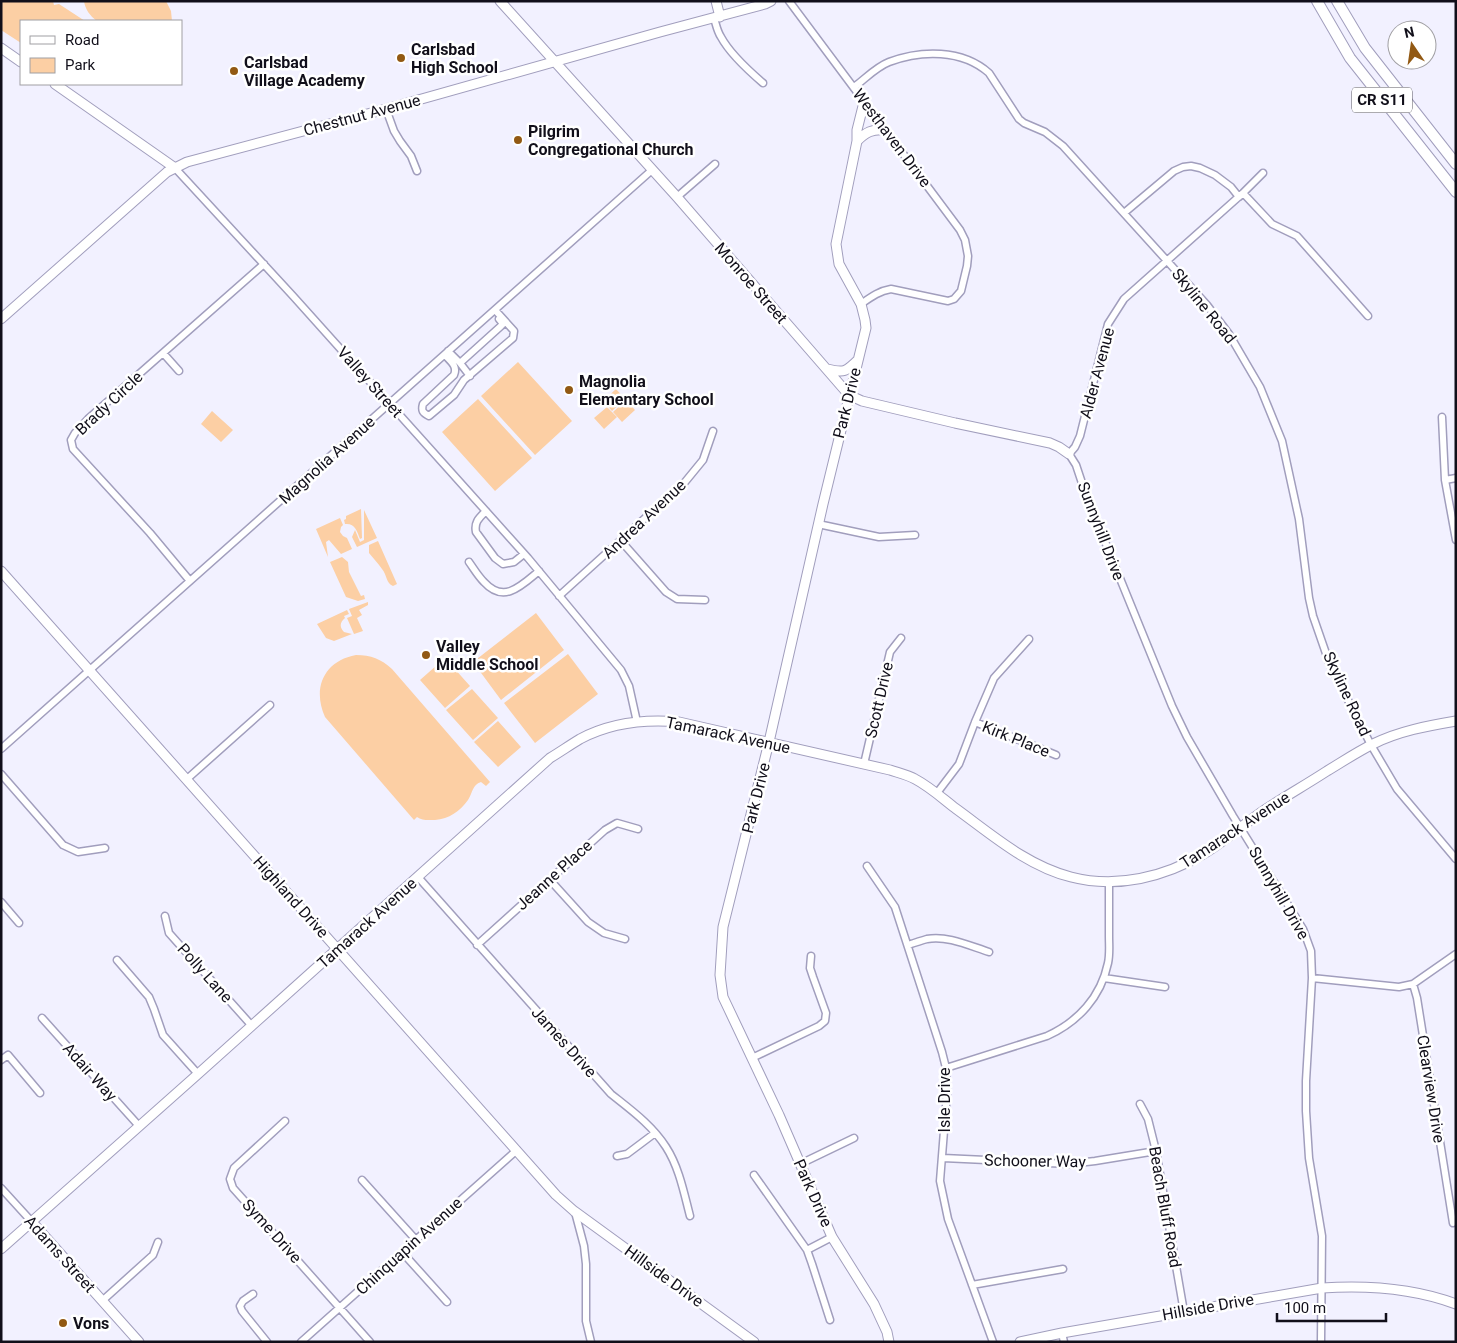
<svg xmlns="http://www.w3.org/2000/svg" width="1457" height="1343" viewBox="0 0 1457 1343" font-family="Roboto,sans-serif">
	<rect width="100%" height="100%" fill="#f2f1ff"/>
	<path fill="#fccfa4" d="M1 1H53L54 5 59 4 85 21H21V43L1 30Z
		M84 1H166L171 11 172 21H97C90 16 85 9 84 1Z
		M518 362 572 421 535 455 481 396Z
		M616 389 625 399 612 411 603 401Z
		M478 399 532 458 495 491 442 432Z
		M626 400 635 410 622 422 613 412Z
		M607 407 617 417 604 429 594 418Z
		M212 411 233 430 221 442 201 424Z
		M361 509 362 538 360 539C357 531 355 523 345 524L344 520 346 519V516Z
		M364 510 377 538 357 547 352 537 355 530 360 542 364 540Z
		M340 518 343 525 341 527 340 532 343 536 347 538 352 549 341 554 329 540 326 542 328 557 316 529Z
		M378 541 397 584 393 586C386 583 387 575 382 569 378 563 373 558 369 553V545Z
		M342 557 348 562 349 572 361 596 364 595 365 599 358 601 346 597 330 562Z
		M368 602V605L359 610 362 615 357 618 363 631 354 634 347 618 352 616 349 609Z
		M347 610 349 614 344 616 345 618C340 622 339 627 344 632L352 634 334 641 326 638 317 624Z
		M536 613 564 650 501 700 473 662Z
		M568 654 598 694 535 743 504 703Z
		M356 655C371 655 381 659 392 669L490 782 486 786 481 782C472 785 473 792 468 800 460 811 449 819 435 820 429 820 422 821 417 817L414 820 325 717C312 688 324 661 356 655Z
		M445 658 470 686 445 708 420 680Z
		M472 689 498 718 473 740 446 710Z
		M498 721 521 747 498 767 474 742Z"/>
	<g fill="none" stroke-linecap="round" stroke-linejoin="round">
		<g stroke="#a19ebd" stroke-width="9">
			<path id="street" d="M789 1 960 230 965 240 968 256 967 266 961 291 954 299 948 301 891 289C879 291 871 297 861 304
				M714 18C716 24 717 31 721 37 729 52 749 71 763 83
				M854 87C865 79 876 67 889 62 921 50 962 49 989 73L1019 119 1024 123 1045 132 1063 146 1207 305 1229 334 1260 387 1282 441 1299 519 1309 598 1313 616 1330 665 1371 745 1397 789 1456 859
				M386 109 394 131 400 141 411 156 417 171
				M175 168 293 296 528 558 621 670 629 686 637 722
				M1263 173 1243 193 1124 299 1108 324 1080 436 1075 447 1069 454 1076 465 1086 495 1172 706 1187 737 1233 816 1303 929 1311 951 1312 978 1306 1081V1111L1309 1158 1322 1236 1321 1342
				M1243 193 1272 224 1297 236 1368 316
				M677 197 715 164
				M1124 213 1174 171 1183 167 1191 166 1200 168 1215 175 1231 187 1239 197
				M448 351 460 363 501 326 503 324 499 319
				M163 353 179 371
				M445 355C450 361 458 366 454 375L423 404C421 411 423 413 429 416L454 395 464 380 513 338 514 331 495 310
				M460 363 470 376
				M1442 417 1445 480 1456 540
				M1445 480 1456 478
				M486 511C479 518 474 522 476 532L495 558 503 564 514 562 524 554
				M818 524 879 537 915 535
				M621 541 666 592 677 599 705 600
				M469 562C474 569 478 576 484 582 504 604 521 586 539 571
				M190 581 150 533 73 449 71 440 75 433 88 419 264 264
				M559 596 685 482 703 460 713 431
				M975 722 1056 755
				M1 749 652 170
				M864 764 890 652 901 638
				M1 774 63 845 78 852 105 848
				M187 779 270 705
				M937 793 959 764 975 722 994 678 1029 639
				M867 866 895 907 942 1052 946 1068 947 1093 940 1181 948 1219 993 1342
				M418 877 611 1094C631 1110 652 1125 666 1147 679 1167 684 1193 690 1216
				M550 880 588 922 604 933 625 939
				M1 902 19 923
				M165 916 169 933 252 1026
				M477 945 605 830 617 823 638 829
				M908 945C914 943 920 941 927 939 947 935 970 946 989 952
				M117 960 149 997 154 1009 163 1035 198 1074
				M1104 978 1165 987
				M1312 978 1399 987 1413 984 1456 954
				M1413 984 1417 998 1453 1223
				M42 1018 139 1126
				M752 1058 819 1026 825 1021 826 1013 813 977 810 968 811 956
				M1 1060 8 1055 40 1093
				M946 1068 1047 1036C1078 1022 1101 997 1108 963 1110 954 1109 945 1109 936 1109 918 1109 900 1109 882
				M1140 1104 1148 1119 1156 1151 1184 1312
				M285 1121 234 1168 230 1179 233 1188 370 1342
				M617 1156 627 1154 655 1133
				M943 1158 1069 1164 1095 1161 1156 1151
				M800 1164 854 1138
				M754 1175 807 1250 812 1264 830 1320
				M362 1180 416 1240
				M1 1188 32 1222
				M575 1212 584 1246 586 1264V1321L591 1342
				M807 1250 832 1237
				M402 1252 447 1302
				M972 1285 1063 1269
				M253 1294 243 1301 240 1306 242 1311 267 1342
				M102 1301 153 1255 158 1242
				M1062 1333 1064 1342
				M301 1342 517 1150"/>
		</g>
		<g stroke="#a19ebd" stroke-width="11">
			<path id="secondary" d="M500 1 677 197 849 395 862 401 955 423 1050 443 1059 447 1069 454
				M716 1 720 17
				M1 48 21 62
				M55 84 175 168
				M864 102 857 130V141L836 244 839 264 861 304 865 320 866 328 823 504 769 742 723 927 720 975 723 997 779 1115 832 1237 874 1304 887 1332 889 1342
				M857 141C866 132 872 129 885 130
				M1 319 167 172 187 162 386 109 660 32 765 4 771 1
				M827 369C844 373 846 372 858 360
				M1 571 556 1195 574 1211 754 1342
				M32 1222 139 1342
				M1 1249 198 1074 550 758C560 752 570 745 580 739 610 723 645 719 679 722L890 770C899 773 908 775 915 779 930 787 942 798 955 808 991 834 1027 866 1071 877 1117 889 1165 877 1205 853 1226 840 1245 823 1266 809 1286 796 1307 784 1327 771 1342 762 1357 752 1373 744 1399 731 1427 726 1456 721
				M1020 1342 1062 1333 1322 1288C1367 1285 1413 1288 1456 1304"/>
		</g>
		<g stroke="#a19ebd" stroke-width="12">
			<path id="primary" d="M1317 1 1350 58 1456 192
				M1337 1 1365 48 1456 164"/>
		</g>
		<use href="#street" stroke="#fff" stroke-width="6"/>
		<use href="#secondary" stroke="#fff" stroke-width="9"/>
		<use href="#primary" stroke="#fff" stroke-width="10"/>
	</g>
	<g fill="#925913" stroke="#fff" stroke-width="2">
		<circle cx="401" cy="58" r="5"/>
		<circle cx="234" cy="71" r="5"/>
		<circle cx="518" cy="140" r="5"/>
		<circle cx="569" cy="390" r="5"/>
		<circle cx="426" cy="655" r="5"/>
		<circle cx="63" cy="1323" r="5"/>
	</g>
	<g text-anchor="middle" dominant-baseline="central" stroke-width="5" stroke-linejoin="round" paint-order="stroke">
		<rect fill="#fff" stroke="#58575f" stroke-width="1" x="1352" y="87.5" width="60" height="25" rx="4"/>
		<g font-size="15" font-weight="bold" fill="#110f1a">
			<text x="1382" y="100">CR S11</text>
		</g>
		<g font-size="16" font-weight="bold" fill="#110f1a" stroke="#fff" text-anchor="start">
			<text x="411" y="49">Carlsbad<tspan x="411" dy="18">High School</tspan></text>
			<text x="244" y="62">Carlsbad<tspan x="244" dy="18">Village Academy</tspan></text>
			<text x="528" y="131">Pilgrim<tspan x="528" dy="18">Congregational Church</tspan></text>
			<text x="579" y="381">Magnolia<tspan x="579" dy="18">Elementary School</tspan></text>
			<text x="436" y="646">Valley<tspan x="436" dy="18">Middle School</tspan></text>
			<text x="73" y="1323">Vons</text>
		</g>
		<g font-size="16" fill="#110f1a" stroke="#fff">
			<text transform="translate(362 115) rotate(-15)">Chestnut Avenue</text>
			<text transform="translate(892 138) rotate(53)">Westhaven Drive</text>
			<text transform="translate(751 283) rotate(49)">Monroe Street</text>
			<text transform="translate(1204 306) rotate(51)">Skyline Road</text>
			<text transform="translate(1097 373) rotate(-75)">Alder Avenue</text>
			<text transform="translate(370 382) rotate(48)">Valley Street</text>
			<text transform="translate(109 403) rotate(-43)">Brady Circle</text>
			<text transform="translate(847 403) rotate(-76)">Park Drive</text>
			<text transform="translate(327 460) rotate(-42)">Magnolia Avenue</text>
			<text transform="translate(644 519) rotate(-43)">Andrea Avenue</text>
			<text transform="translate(1101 531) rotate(69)">Sunnyhill Drive</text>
			<text transform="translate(1347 694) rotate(65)">Skyline Road</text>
			<text transform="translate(879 700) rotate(-77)">Scott Drive</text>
			<text transform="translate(728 735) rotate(12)">Tamarack Avenue</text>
			<text transform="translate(1016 739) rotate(22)">Kirk Place</text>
			<text transform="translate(756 798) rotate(-76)">Park Drive</text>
			<text transform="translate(1235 830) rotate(-33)">Tamarack Avenue</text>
			<text transform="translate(554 875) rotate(-42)">Jeanne Place</text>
			<text transform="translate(1279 893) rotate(60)">Sunnyhill Drive</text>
			<text transform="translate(291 897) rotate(48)">Highland Drive</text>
			<text transform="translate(367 923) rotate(-42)">Tamarack Avenue</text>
			<text transform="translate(205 973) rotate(48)">Polly Lane</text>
			<text transform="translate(564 1042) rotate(48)">James Drive</text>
			<text transform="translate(90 1072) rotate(48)">Adair Way</text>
			<text transform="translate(1431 1089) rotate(81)">Clearview Drive</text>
			<text transform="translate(944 1100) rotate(-90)">Isle Drive</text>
			<text transform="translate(1035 1161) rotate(1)">Schooner Way</text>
			<text transform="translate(813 1193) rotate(66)">Park Drive</text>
			<text transform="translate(1165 1207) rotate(80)">Beach Bluff Road</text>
			<text transform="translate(272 1231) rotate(48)">Syme Drive</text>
			<text transform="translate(409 1246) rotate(-42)">Chinquapin Avenue</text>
			<text transform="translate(60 1254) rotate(48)">Adams Street</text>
			<text transform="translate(664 1276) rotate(36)">Hillside Drive</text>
			<text transform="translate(1208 1307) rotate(-10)">Hillside Drive</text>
		</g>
	</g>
	<rect width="1457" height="1343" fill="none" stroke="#110f1a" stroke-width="5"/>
	<rect x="20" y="20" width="162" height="65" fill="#ffffff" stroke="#a09fa3"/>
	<rect x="30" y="36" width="25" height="8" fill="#ffffff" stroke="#a09fa3"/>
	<text x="65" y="45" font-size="15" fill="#110f1a">Road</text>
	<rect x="30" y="58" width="25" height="15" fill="#fccfa4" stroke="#a09fa3"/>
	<text x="65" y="70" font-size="15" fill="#110f1a">Park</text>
	<g transform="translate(1412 45) rotate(347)"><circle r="24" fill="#ffffff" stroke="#a09fa3"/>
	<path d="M0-4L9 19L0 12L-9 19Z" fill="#925913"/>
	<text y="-8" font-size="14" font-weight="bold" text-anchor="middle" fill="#110f1a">N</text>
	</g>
	<path d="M1277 1313v8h109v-8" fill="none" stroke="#110f1a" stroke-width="2.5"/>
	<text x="1284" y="1313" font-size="15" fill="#110f1a" stroke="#ffffff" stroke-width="4" paint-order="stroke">100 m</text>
</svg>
